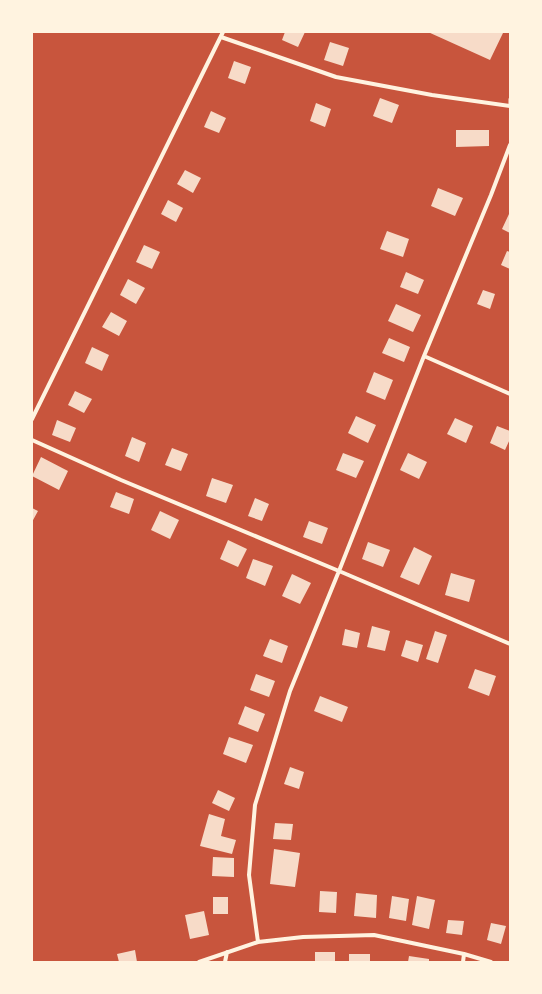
<svg xmlns="http://www.w3.org/2000/svg" width="542" height="994" viewBox="0 0 542 994" font-family="Mulish,sans-serif">
	<rect width="100%" height="100%" fill="#c8553d"/>
	<path fill="#f7dbc8" d="M285 32H305L298 47 282 40Z
		M428 32H500L503 33 490 60Z
		M330 42 349 48 343 66 324 60Z
		M234 61 251 67 245 84 228 78Z
		M380 98 399 105 392 123 373 116Z
		M316 103 331 109 325 127 310 121Z
		M211 111 226 118 219 133 204 127Z
		M456 130H489V146L456 147Z
		M185 170 201 178 193 193 177 184Z
		M438 188 463 198 455 216 431 206Z
		M168 200 183 208 176 222 161 214Z
		M509 214 510 215V233L502 229Z
		M387 231 409 239 403 257 380 249Z
		M144 245 160 252 152 269 136 262Z
		M507 251 510 252V269L501 265Z
		M406 272 424 280 418 294 400 287Z
		M128 279 145 288 136 304 120 295Z
		M483 290 495 294 490 309 477 304Z
		M396 304 421 315 413 332 388 321Z
		M111 312 127 321 119 336 102 327Z
		M389 338 410 347 404 362 382 353Z
		M92 347 109 355 102 371 85 363Z
		M374 372 393 380 385 400 366 392Z
		M75 391 92 399 84 413 68 405Z
		M356 416 376 425 368 443 348 433Z
		M455 418 473 426 466 443 447 434Z
		M57 420 76 428 70 442 52 435Z
		M497 426 510 431V439L505 450 490 443Z
		M132 437 146 443 139 462 125 456Z
		M172 448 188 454 181 471 165 465Z
		M343 453 364 461 356 478 336 470Z
		M408 453 427 462 419 479 400 470Z
		M41 457 68 471 59 490 32 476Z
		M212 478 233 485 226 503 206 496Z
		M116 492 134 499 129 514 110 507Z
		M255 498 269 504 262 521 248 516Z
		M32 508 38 511 32 522Z
		M160 511 179 520 170 539 151 530Z
		M309 521 328 528 322 544 303 537Z
		M228 540 247 549 238 567 220 559Z
		M368 542 390 550 383 567 362 559Z
		M414 547 432 556 419 585 400 577Z
		M253 559 273 566 265 586 246 578Z
		M451 573 475 580 469 602 445 595Z
		M292 574 311 583 300 604 282 596Z
		M372 626 390 631 385 651 367 647Z
		M345 629 360 633 357 648 342 645Z
		M435 631 447 635 438 663 426 659Z
		M270 639 288 646 282 663 263 656Z
		M406 640 423 645 418 662 401 656Z
		M475 669 496 676 489 696 468 688Z
		M256 674 275 681 269 697 250 690Z
		M320 696 348 707 342 722 314 711Z
		M245 706 265 714 258 732 238 724Z
		M229 737 253 745 246 763 223 754Z
		M290 767 304 772 299 789 284 784Z
		M218 790 235 798 229 811 212 803Z
		M209 814 225 819 221 836 236 840 232 854 200 846Z
		M275 823 293 824 291 840 273 839Z
		M274 849 300 853 295 887 270 884Z
		M213 857 234 858V877L212 876Z
		M320 891 337 892 336 913 319 912Z
		M356 893 377 895 376 918 354 916Z
		M392 896 409 899 406 921 389 918Z
		M417 896 435 900 429 929 412 925Z
		M213 897H228V914H213Z
		M204 911 209 935 190 939 185 915Z
		M448 920 464 921 462 935 446 933Z
		M491 923 506 926 501 944 487 940Z
		M135 950 137 962H119L117 954Z
		M315 952H335V962H315Z
		M349 954H370V962H349Z
		M409 956 429 959V962H408Z"/>
	<g fill="none" stroke-linecap="round" stroke-linejoin="round">
		<path stroke="#fff3e0" stroke-width="3" d="M510 106V99"/>
		<path stroke="#fff3e0" stroke-width="4" d="M221 37 336 77 432 95 510 106
			M424 356 510 394
			M32 419 223 32
			M32 440 121 480 339 571 510 644
			M258 942 249 875 255 805 290 691 339 571 424 356 491 195 510 145
			M199 962 258 942 303 937 374 935 464 954 491 962
			M225 962 227 952
			M463 962 464 954"/>
	</g>
	<rect width="542" height="994" fill="none" stroke="#fff3e0" stroke-width="66"/>
</svg>
